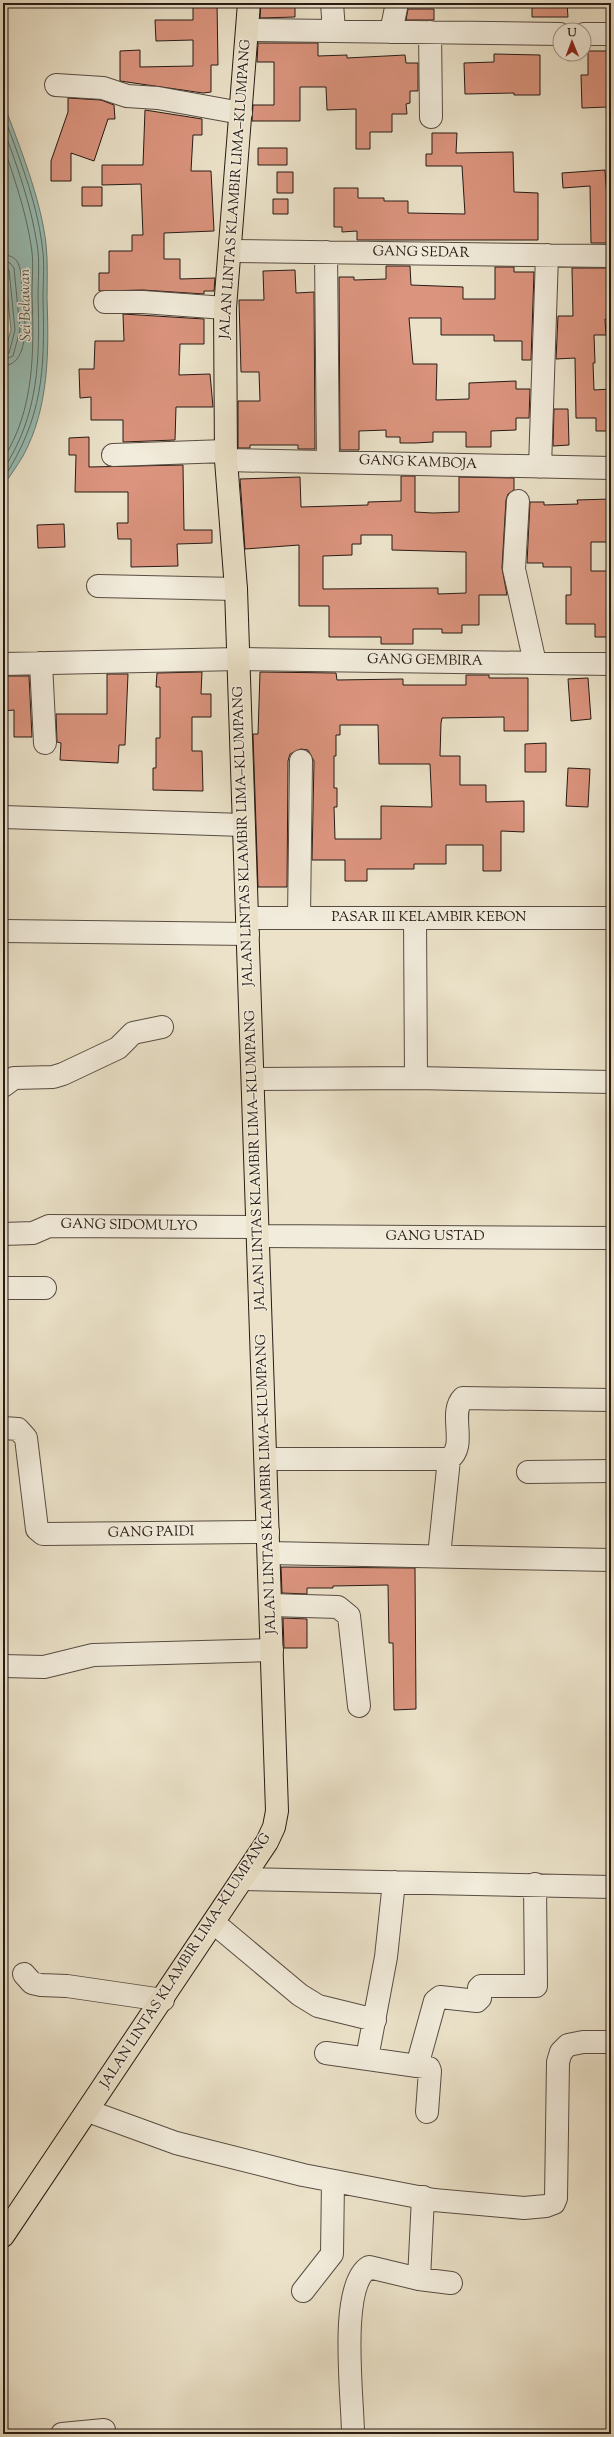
<svg xmlns="http://www.w3.org/2000/svg" width="614" height="2437" viewBox="0 0 614 2437" font-family="'Sorts Mill Goudy',serif">
	<rect width="100%" height="100%" fill="#ebe2c9"/>
	<filter id="stains"><feTurbulence type="fractalNoise" baseFrequency=".005" numOctaves="4"/><feColorMatrix values="0 0 0 0 .2 0 0 0 0 .09 0 0 0 0 .02 0 0 0 .5 -.17"/></filter>
	<radialGradient id="worn" r=".72"><stop offset=".6" stop-color="#630" stop-opacity="0"/><stop offset="1" stop-color="#630" stop-opacity=".3"/></radialGradient>
	<path fill="#98beb5" stroke="#6b7d75" d="M3 102C19 145 41 199 46 244 48 262 47 281 47 299 49 352 49 408 23 456 17 466 10 476 3 486V357L11 330 4 260Z"/>
	<g fill="none" stroke-linecap="round" stroke-linejoin="round">
		<path stroke="#606c65" stroke-width="1" d="M3 114C18 154 37 202 42 245 45 262 43 281 43 299 45 370 43 418 3 479
			M3 128C17 165 31 205 37 244 40 261 38 279 38 296 40 360 39 415 3 470
			M3 145C14 177 26 212 31 245 34 261 32 278 32 294 34 350 35 410 3 459
			M3 255C9 255 15 257 18 263 22 271 21 283 22 291 24 310 33 365 3 366
			M3 261 10 263 14 268 20 330 13 356 3 360
			M3 266 9 270 15 330 9 353 3 355"/>
	</g>
	<path fill="#db947e" stroke="#271b15" fill-rule="evenodd" d="M193 3H217L218 65H211V92L203 93 120 81V51L140 50V67L193 66V40L156 41 155 20H193Z
		M261 3H295V17L260 18Z
		M532 3H567L568 17H532Z
		M408 9H434V20H406Z
		M258 43H318V56L347 55V58L405 55 406 63H418V91H410V103L406 104 407 114H392V132H370V149H356V109L327 110 326 87H300V121H252L253 105H274V62H257Z
		M588 51H611V91H607V107L582 108 581 75H588Z
		M494 54 540 55V95H514V93L465 94 464 63 494 62Z
		M68 98 101 100 114 105 115 119H108L94 161 71 153V181H51V161L68 112Z
		M145 110 202 119V135H193L191 171H211L214 231 164 233V259H180V279L215 278 214 291H204V294L143 290 99 291V273H109V251H132V235H143L141 184 102 185V165H143Z
		M432 133H457L456 153 513 152 514 192 538 193V240H357V231L342 232V227H334V188H358V198H384V201H408V213L465 214 462 166H426V154H432Z
		M258 148H287V165H258Z
		M605 170 610 243H591L590 186 563 188 562 173Z
		M277 172H293V193H277Z
		M82 187H102V206H82Z
		M273 199H288V214H273Z
		M386 266H410L411 285 463 287V299H495V267H514V272H534L531 360H522V341H494V335H441V318H409L413 364H437L436 400 469 399V383L516 381V389H530L529 418H516V430L491 431V447H466V432H433V442L415 443H400V437H386V430L359 431V450H340L339 277H354V280L386 279Z
		M572 268H611V319H605L606 335H594L595 363H593L594 390 611 389V431H596V418H576L575 358 556 359 558 316H573Z
		M295 270 296 293 314 292 315 449H298V445H250V448H238V401H260L259 372H241L239 300H264L263 271Z
		M123 314 204 319V344H180L179 375 210 374 213 407H176L175 440 123 442V420H91V397L80 398 79 369H94L95 341H124Z
		M554 409H568L569 445 553 446Z
		M89 437V467L183 465 184 530H212V543L177 544 178 566 131 567V539H118L117 523H128V492H75L76 455H69V438Z
		M401 476H415V512L433 513 459 512V477L514 478V490L508 494 506 500 502 568 507 595H479V625H462V633H442V629H413V644H381V637H329V606H299V545L245 549 240 479 300 477 301 507 368 505V502L401 501ZM361 535H392V550L466 552V593L438 594V588L323 589V556L352 555V544H361Z
		M611 499V542H591V571H611V637H595V624H566V595H571V567H543V563H527L530 502H544V505L578 504 577 500Z
		M64 524 65 547 38 548 37 525Z
		M202 672 201 694H211V717H192V751H202L203 791 153 790V768H156V738H160V687H156L157 673Z
		M260 672 336 673 337 680 403 679V685H466V675H489V678H528V731H504V717L442 718 441 723 440 756H460V785H486V802L524 801V832L501 831V871H483V845H446V864H414V869H367V881H345V860H312L314 761 308 750 301 749 290 754 288 761 287 887H258L253 734H258ZM340 725H378L379 764H430L432 807 381 806V839H335L334 807H337V788H334V756H336V735H340Z
		M107 674H128L125 745H119L118 763 60 760 61 743 57 742 56 714H107Z
		M3 676H29L32 737H14V710L3 711Z
		M588 678 591 719 571 721 568 679Z
		M546 743V772H525V744Z
		M568 768 590 769 588 807 566 806Z
		M281 1567 415 1568 416 1709 394 1710 393 1643H389L388 1585 333 1586V1588H307V1594L282 1593Z
		M283 1618 307 1619V1648H284Z"/>
	<g fill="none" stroke-linecap="round" stroke-linejoin="round">
		<g stroke="#584d42" stroke-width="24">
			<path id="minor" d="M332 3 334 31
				M248 30 560 34
				M391 32 397 3
				M430 32 431 117
				M584 34H611
				M56 85 103 88 127 96 158 98 241 113
				M231 251 611 256
				M326 252 328 461
				M105 302H143L225 308
				M113 455 225 451
				M226 460 611 468
				M540 467 547 255
				M518 501 514 569 535 663
				M98 586 236 589
				M41 663 45 743
				M3 664 239 659 611 664
				M3 817 243 825
				M247 918H611
				M299 918 301 761
				M415 918 416 1078
				M3 931 248 934
				M253 1079 416 1078 611 1082
				M3 1086 14 1078 53 1077 63 1074 118 1048 133 1033 162 1027
				M3 1234 33 1233 49 1226 257 1227
				M258 1236 611 1238
				M3 1288H45
				M3 1428 18 1429 26 1438 37 1529 43 1534 268 1532
				M266 1459H449C468 1446 448 1413 463 1398L611 1400
				M528 1472 611 1471
				M269 1553 611 1560
				M439 1556 449 1459
				M271 1605 338 1607 349 1616 359 1706
				M3 1666 44 1667 93 1655 272 1650
				M242 1879 611 1887
				M214 1923 300 1995 318 2006 375 2020
				M24 1974 32 1983 41 1985 67 1986 163 2000
				M326 2053 417 2066
				M367 2058 386 1957 394 1882
				M88 2111 176 2143 303 2175 434 2200 524 2208 546 2206 554 2203 556 2198 558 2062 561 2052 568 2045 583 2042H611
				M427 2112 430 2071 429 2068 417 2066 435 2001 440 1997 477 2001 480 1998 479 1988 481 1986H536L535 1884
				M419 2279 423 2197
				M303 2291 332 2254 333 2181
				M62 2434 104 2430
				M353 2434C353 2399 338 2286 369 2267L419 2279 451 2283"/>
		</g>
		<g stroke="#271b15" stroke-width="24">
			<path id="major" d="M3 2236 267 1842 274 1827 277 1811 236 589 226 460 225 308 249 3"/>
		</g>
		<use href="#minor" stroke="#f2ecdc" stroke-width="22"/>
		<use href="#major" stroke="#ebe2c9" stroke-width="22"/>
	</g>
	<g text-anchor="middle" dominant-baseline="central" stroke-width="3" stroke-linejoin="round" paint-order="stroke">
		<g font-size="14" fill="#271b15" stroke="#f2ecdc">
			<text transform="translate(236 189) rotate(-86)">JALAN LINTAS KLAMBIR LIMA–KLUMPANG</text>
			<text transform="translate(421 253) rotate(1)">GANG SEDAR</text>
			<text transform="translate(418 463) rotate(2)">GANG KAMBOJA</text>
			<text transform="translate(425 661) rotate(1)">GANG GEMBIRA</text>
			<text transform="translate(244 836) rotate(-92)">JALAN LINTAS KLAMBIR LIMA–KLUMPANG</text>
			<text x="429" y="918">PASAR III KELAMBIR KEBON</text>
			<text transform="translate(256 1160) rotate(-92)">JALAN LINTAS KLAMBIR LIMA–KLUMPANG</text>
			<text transform="translate(129 1226) rotate(1)">GANG SIDOMULYO</text>
			<text x="435" y="1237">GANG USTAD</text>
			<text transform="translate(267 1484) rotate(-92)">JALAN LINTAS KLAMBIR LIMA–KLUMPANG</text>
			<text transform="translate(151 1533) rotate(-1)">GANG PAIDI</text>
			<text transform="translate(186 1961) rotate(-57)">JALAN LINTAS KLAMBIR LIMA–KLUMPANG</text>
		</g>
		<g font-size="15" font-style="italic" fill="#4f544d" stroke="#f2ecdc">
			<text transform="translate(26 305) rotate(-91)">Sei Belawan</text>
		</g>
	</g>
	<rect width="614" height="2437" fill="none" stroke="#ebe2c9" stroke-width="16"/>
	<rect x="4" y="4" width="606" height="2429" fill="none" stroke="#271b15" stroke-width="2"/>
	<rect x="8" y="8" width="598" height="2421" fill="none" stroke="#271b15"/>
	<g transform="translate(572 42) rotate(359)"><circle r="19" fill="#f2ecdc" stroke="#a1988c"/>
	<path d="M0-3L7 15L0 10L-7 15Z" fill="#8f2418"/>
	<text y="-6" font-size="11" font-weight="bold" text-anchor="middle" fill="#271b15">U</text>
	</g>
	<rect width="100%" height="100%" filter="url(#stains)"/>
	<rect width="100%" height="100%" fill="url(#worn)"/>
</svg>
